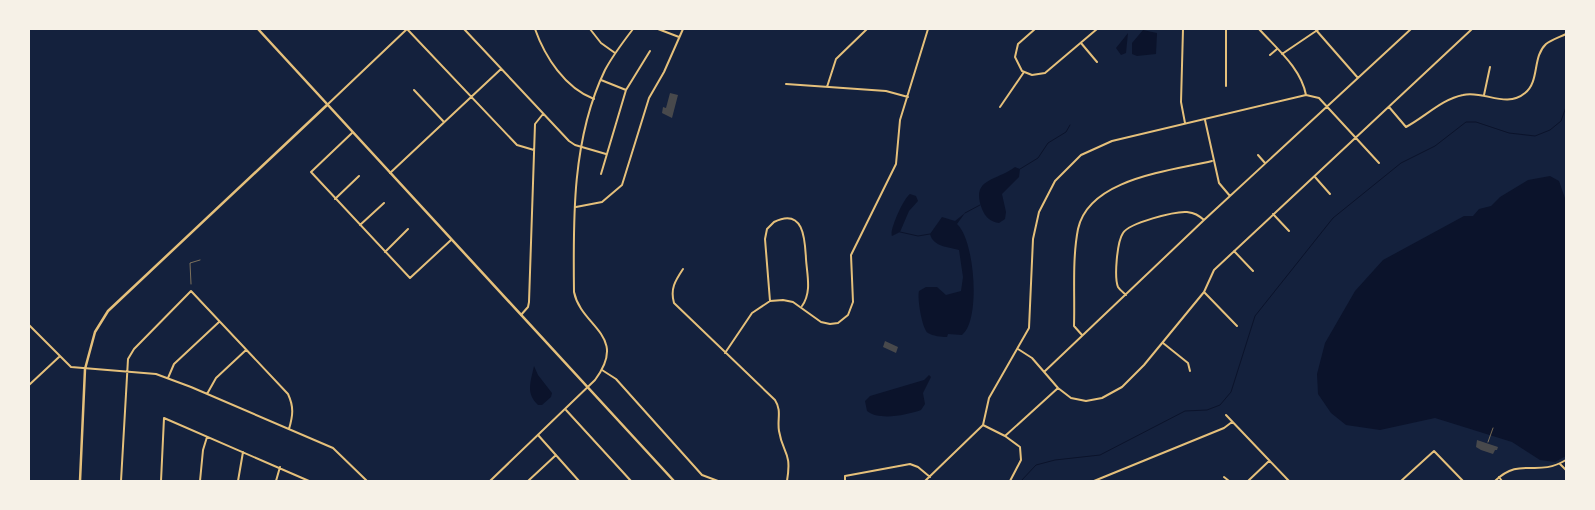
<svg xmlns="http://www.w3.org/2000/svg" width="1595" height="510" viewBox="0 0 1595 510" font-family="'Archivo Narrow',sans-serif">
	<rect width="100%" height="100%" fill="#14213d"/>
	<path fill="#0b132b" d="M1143 30 1157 33 1156 54 1137 56 1132 54V43Z
		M1128 33 1126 53 1121 55 1116 48Z
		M1015 167 1020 169 1019 177 1002 194 1006 212 1005 219 999 223C991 222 985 217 982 209 970 178 997 181 1015 167Z
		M1550 176 1559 181 1566 201V456L1555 462 1540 460 1512 442 1435 418 1380 430 1346 425 1331 413 1318 394 1317 374 1325 343 1355 291 1383 260 1464 216H1473L1479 209 1491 206 1500 197 1528 180Z
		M910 194 916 196 918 201 909 211 900 232 892 236C889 231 903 199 910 194Z
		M965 213 957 224C975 240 981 321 962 335L948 334 947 337C941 337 933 336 928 333 922 329 917 298 919 291L926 287H937L946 295 961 291 963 277 959 250C949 247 933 247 930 234L942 217 955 221Z
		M534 366 538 375 552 393 551 397 542 405H538C525 393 531 381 534 366Z
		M929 375 931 377 923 393 925 404 921 410C907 415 879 421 867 411L865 401 870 396 924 380Z"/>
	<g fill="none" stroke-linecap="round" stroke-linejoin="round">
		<path stroke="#0b132b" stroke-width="1" d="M1020 169 1038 158 1048 143 1066 132 1070 125
			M965 213 980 205
			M900 232 918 236 930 234
			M1021 481 1036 465 1055 460 1100 455 1185 411 1207 410 1220 405 1231 392 1255 316 1333 218 1401 163 1435 146 1466 122H1476L1509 133 1535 136 1550 130 1561 121 1566 107"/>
	</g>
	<path fill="#48494c" d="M670 93 678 95 672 118 662 113 663 107 666 108Z
		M885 341 898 347 896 353 883 347Z
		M1477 440 1498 447 1497 450H1495L1493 454 1481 450 1476 447Z"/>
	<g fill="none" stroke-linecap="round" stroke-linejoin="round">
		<path stroke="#e5c07b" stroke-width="0.5" d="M191 284 190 263 200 260
			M1488 442 1493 428"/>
		<path stroke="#e5c07b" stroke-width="2" d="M407 29 517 145 534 150
			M464 29 569 141 575 145 606 154
			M535 29C545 57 565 88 594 99
			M590 29 601 43 615 53
			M658 29 679 37
			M1035 29 1018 44 1015 57 1022 71 1032 75 1045 73 1097 29
			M1183 29 1181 102 1185 123
			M1259 29C1277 49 1301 68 1306 95
			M1316 30 1358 78
			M1081 43 1097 62
			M1282 54 1319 29
			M1270 55 1277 49
			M601 80 626 90
			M786 84 886 91 908 97
			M1226 86V29
			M827 87 836 59 867 29
			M414 90 444 122
			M1484 95 1490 67
			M1000 107 1024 72
			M1389 107 1406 127C1425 117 1442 99 1463 95 1484 90 1506 109 1525 93 1540 81 1532 57 1546 44 1551 40 1560 37 1566 34
			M1205 120 1219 183 1230 196
			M352 133 311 172 410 278 451 240
			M1258 155 1265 163
			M390 173 501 69
			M601 174 626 90 650 51
			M1315 177 1330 194
			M335 199 359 176
			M576 207 602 202 622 185 649 98 664 72 683 29
			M1273 214 1289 231
			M360 225 384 203
			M1234 251 1253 271
			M385 252 408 229
			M683 269C675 281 670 289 674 303L775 400C782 411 777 419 779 431 783 455 792 451 787 481
			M1204 292 1237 326
			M1126 295C1124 293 1120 290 1118 287 1114 277 1117 242 1123 233 1129 223 1175 211 1187 212 1195 213 1198 215 1204 220
			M770 301 765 239 767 229 774 222C804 207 805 240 806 259 807 275 812 292 802 306
			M521 315 528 307 529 302 535 124 543 114
			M29 325 71 367 156 374 191 387 333 448 367 481
			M1082 335 1074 326C1075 294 1072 260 1078 229 1089 178 1171 171 1212 161
			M1163 343 1188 363 1190 371
			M1018 349 1032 358 1058 388 1071 398 1086 401 1102 398 1122 387 1144 365 1204 292 1214 270 1472 29
			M725 353 752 313 770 301 783 300 793 302 821 322 830 324 838 323 848 315 853 302 851 255 896 164 900 120 928 29
			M602 370 616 379 702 475 718 481
			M1044 372 1204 220 1411 29
			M168 378 174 364 219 322
			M29 385 59 357
			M207 394 216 378 246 350
			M566 410 631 481
			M1226 415 1289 481
			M983 425 1005 436 1058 388
			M538 435 579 481
			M1005 436 1020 447 1021 460 1010 481
			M1560 464 1566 470
			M1224 477 1229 481
			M1499 477 1502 481
			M121 481 128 359 134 349 191 291 288 394C294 407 293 415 289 429
			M161 481 164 418 309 481
			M200 481 203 450 207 437
			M238 481 243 452
			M276 481 280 467
			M528 481 556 455
			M845 481V476L910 464 918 467 930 477
			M925 481 983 425 989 398 1029 328 1033 239 1039 212 1055 181 1081 155 1112 141 1306 95 1319 98 1379 163
			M1094 481 1224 428 1232 422
			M1248 481 1269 461
			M1401 481 1434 451 1463 481"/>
		<path stroke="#e5c07b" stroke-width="2" d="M327 105 407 29
			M490 481 595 380C629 335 581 327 574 292 573 219 572 138 605 70 613 55 623 42 633 29
			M1495 481C1521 456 1536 478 1566 460"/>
		<path stroke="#e5c07b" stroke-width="2.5" d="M258 29 674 481
			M80 481 85 369 95 332 108 311 327 105"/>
	</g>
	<rect width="1595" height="510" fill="none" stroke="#f6f1e7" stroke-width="60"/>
</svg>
